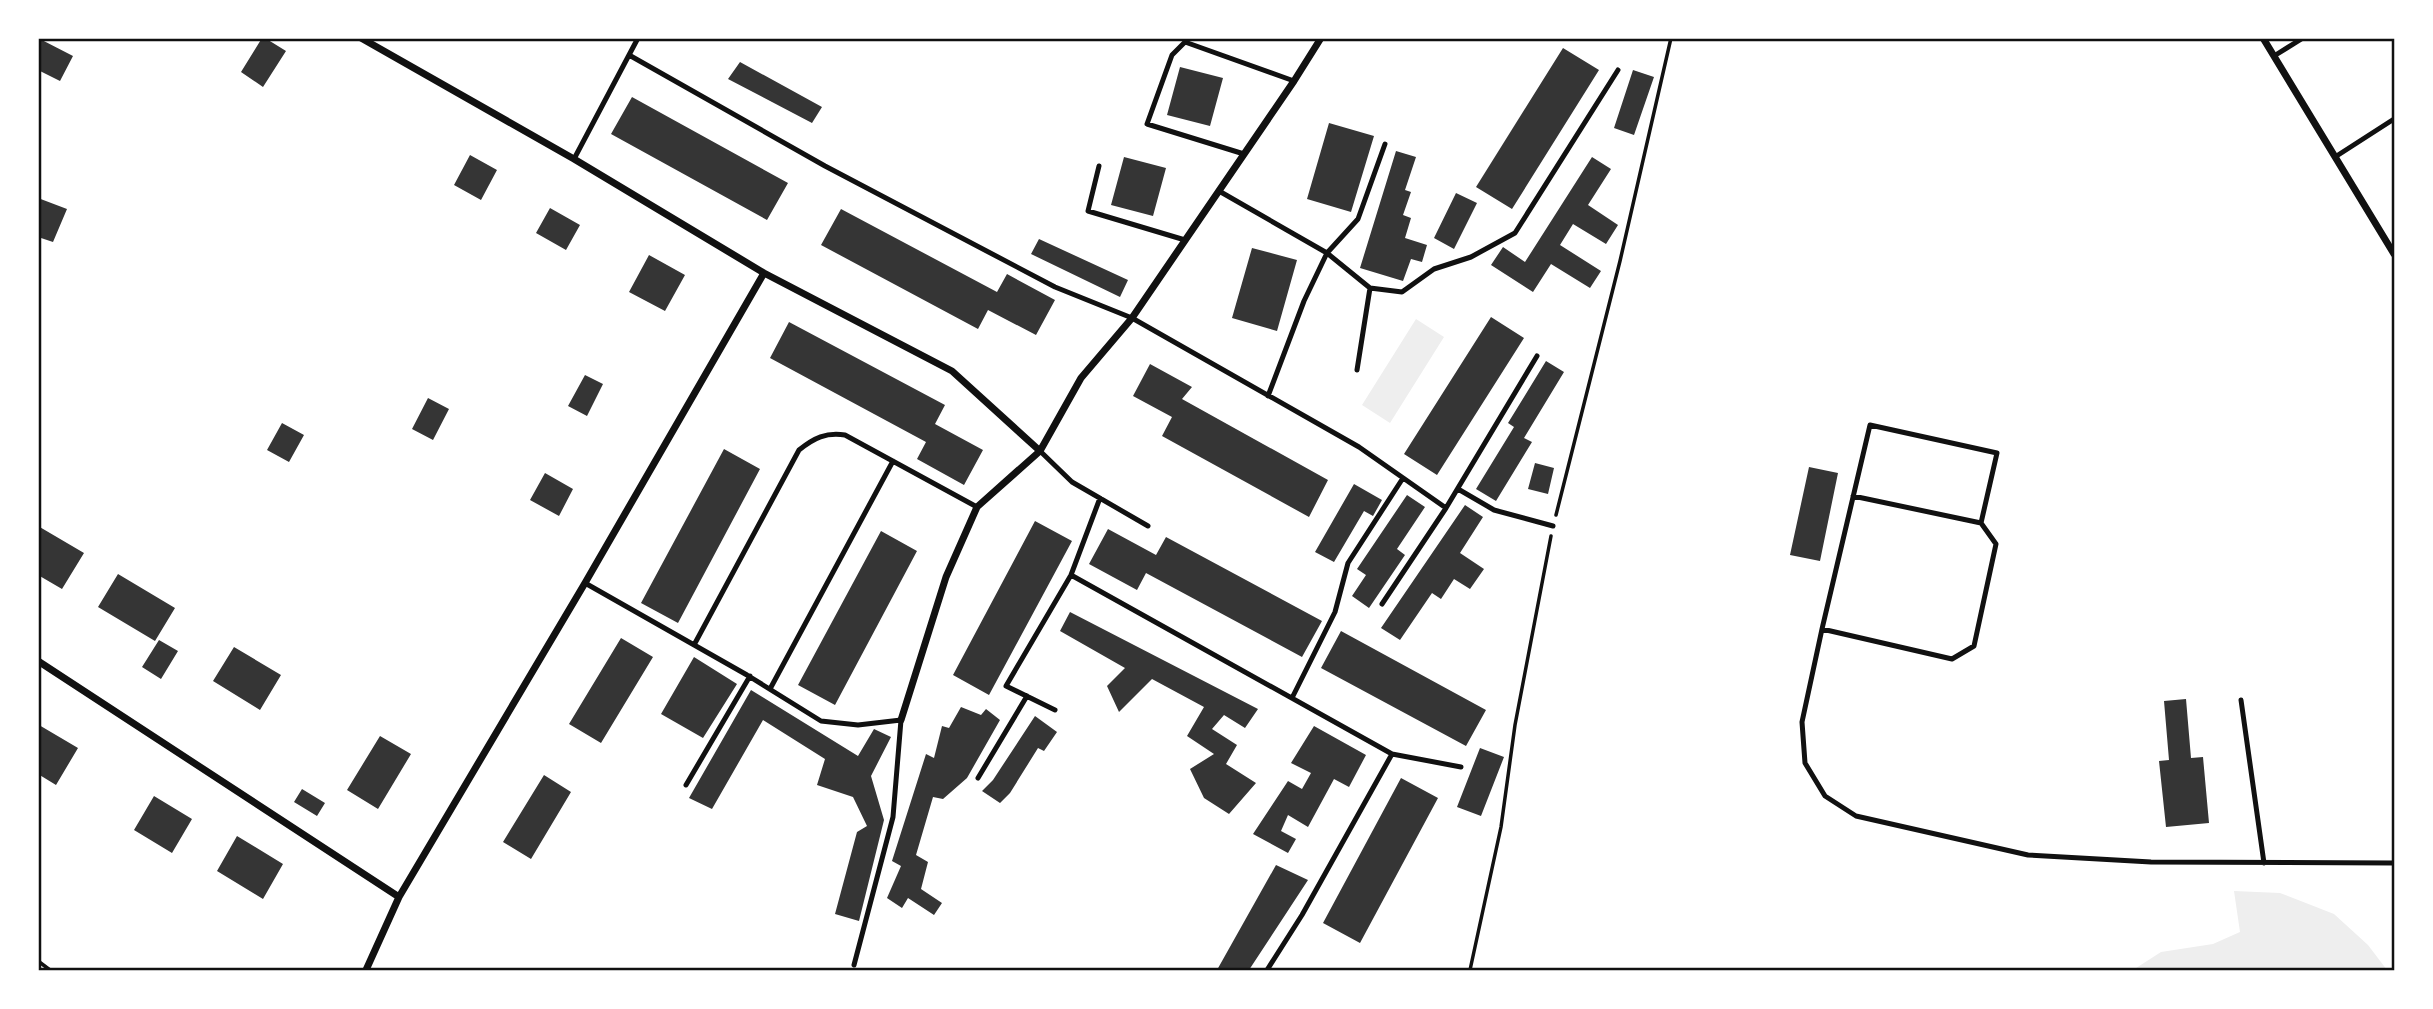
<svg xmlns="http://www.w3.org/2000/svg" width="2433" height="1009" viewBox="0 0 2433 1009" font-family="'Noto Sans',sans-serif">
	<rect width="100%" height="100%" fill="#fff"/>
	<path fill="#eee" d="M1416 319 1444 337 1390 423 1362 405Z
		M2234 891 2280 893 2334 914 2368 945 2387 970H2133L2161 952 2213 944 2240 932Z"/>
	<path fill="#353535" d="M38 38 73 56 60 81 38 70Z
		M262 38H265L286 51 263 87 241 72Z
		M1563 48 1599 70 1512 209 1476 187Z
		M740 62 822 107 812 123 728 79Z
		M1180 67 1223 78 1210 126 1167 115Z
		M1633 70 1654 77 1634 135 1614 128Z
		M632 97 788 183 767 220 611 134Z
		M1329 123 1374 136 1351 212 1307 199Z
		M1396 151 1416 157 1405 190 1411 192 1403 215 1411 218 1405 238 1427 245 1422 262 1411 259 1403 281 1360 268Z
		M470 155 497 170 481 200 454 185Z
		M1124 157 1166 168 1153 216 1111 205Z
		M1592 157 1611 169 1588 205 1618 225 1606 244 1573 224 1560 245 1601 271 1590 288 1551 264 1533 292 1491 265 1503 247 1525 262Z
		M1456 193 1477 203 1454 249 1434 238Z
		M38 198 67 209 53 242 38 237Z
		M550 208 580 225 566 250 536 233Z
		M841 209 997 292 1007 274 1055 300 1036 335 988 310 978 329 821 245Z
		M1039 239 1128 280 1120 297 1031 254Z
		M1252 248 1297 260 1277 331 1232 318Z
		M649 255 685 275 665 311 629 292Z
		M1491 317 1524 338 1437 475 1404 454Z
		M789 322 945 405 935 424 983 450 964 485 917 459 926 442 770 358Z
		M1546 361 1564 372 1524 438 1532 442 1496 501 1476 489 1514 427 1508 423Z
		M1150 364 1192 387 1182 399 1328 480 1309 517 1162 436 1172 417 1133 396Z
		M585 375 603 384 587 416 568 406Z
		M428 398 449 409 433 440 412 429Z
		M282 423 304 435 289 462 267 450Z
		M724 449 760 469 678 623 641 603Z
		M1535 463 1554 468 1548 494 1528 489Z
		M1809 467 1838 473 1820 561 1790 555Z
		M545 473 573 489 559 516 530 500Z
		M1354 484 1382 500 1373 516 1364 511 1334 562 1315 552Z
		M1407 495 1425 507 1397 549 1405 555 1369 608 1352 596 1366 575 1357 569Z
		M1465 505 1483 517 1460 553 1484 569 1470 589 1454 579 1441 599 1432 593 1400 640 1381 628Z
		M1035 521 1072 541 989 695 953 675Z
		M38 526 84 553 62 589 38 575Z
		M1108 529 1156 555 1166 537 1322 621 1302 657 1146 573 1137 590 1089 564Z
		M881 531 917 551 835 705 798 685Z
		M118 574 175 608 155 641 98 607Z
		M1070 612 1258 709 1245 728 1224 715 1212 729 1237 745 1226 764 1256 783 1229 814 1204 798 1190 769 1214 754 1187 736 1204 707 1152 679 1119 712 1107 686 1125 668 1060 631Z
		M1341 631 1486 710 1466 746 1321 668Z
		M621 638 653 657 601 743 569 724Z
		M159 640 178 651 161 679 142 667Z
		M234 647 281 675 260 710 213 681Z
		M694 657 737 684 703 738 661 714Z
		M751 690 858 756 874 729 891 737 871 776 884 820 859 921 835 914 857 832 867 826 853 797 817 785 825 759 763 720 712 809 689 798Z
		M2186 699 2191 758 2203 757 2209 823 2166 827 2159 761 2169 760 2164 701Z
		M961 707 981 715 986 709 1000 720 967 778 943 799 933 797 916 855 928 862 921 889 942 903 934 915 908 898 902 908 887 898 901 866 892 861 926 754 934 758 942 726 949 728Z
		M1035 716 1057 732 1044 751 1038 748 1010 793 1000 803 982 791 993 780Z
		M39 725 78 748 56 785 38 774Z
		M1314 726 1366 755 1349 787 1334 779 1308 827 1288 815 1281 831 1296 839 1288 853 1253 834 1288 781 1302 789 1311 773 1291 763Z
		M380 736 411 754 378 809 347 790Z
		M1480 748 1504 757 1481 816 1457 807Z
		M544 775 571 792 531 859 503 842Z
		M1401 778 1438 798 1360 943 1323 923Z
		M302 789 325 803 317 816 294 802Z
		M154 796 192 819 172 853 134 830Z
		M237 836 283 864 263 899 217 871Z
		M1276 865 1308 880 1249 970H1217Z"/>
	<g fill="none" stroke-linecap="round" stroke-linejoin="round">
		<path stroke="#111" stroke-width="3.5" d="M1556 515 1620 261 1671 38
			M38 961 50 970
			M1470 970 1501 827 1515 725 1551 536"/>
		<path stroke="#111" stroke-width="5" d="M1186 38 1185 42 1294 81
			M1185 42 1172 55 1147 124 1244 154
			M629 55 825 166 1055 287 1132 318 1359 447 1446 508
			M2274 56 2303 38
			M2335 157 2394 119
			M574 159 638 38
			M1099 166 1088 211 1185 240
			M1219 191 1327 253 1370 288 1402 292 1434 269 1471 257 1515 233 1618 70
			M1357 370 1370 288
			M1268 396 1304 301 1327 253 1358 219 1385 144
			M1040 451 1072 482 1148 526
			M1458 489 1494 510 1553 526
			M1853 496 1981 523
			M1071 575 1392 754 1461 767
			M585 583 747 675 821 721 858 725 901 720 893 817 854 965
			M1382 604 1446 508 1537 356
			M1822 629 1952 659 1974 646 1996 544 1981 523 1997 453 1870 425 1822 629 1802 722 1805 763 1825 796 1856 816 2028 855 2151 862 2394 863
			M694 645 799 450C814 438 826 432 845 435L977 507
			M770 689 893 461
			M1292 698 1335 612 1348 563 1403 478
			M2241 700 2264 863
			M1055 710 1006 686 1071 575 1100 498
			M978 778 1027 696
			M686 785 750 676
			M1267 970 1302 915 1392 754"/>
		<path stroke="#111" stroke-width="7" d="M361 38 574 159 764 273 952 371 1040 451
			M2263 38 2394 254
			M38 661 399 897
			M901 720 946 577 977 507 1040 451 1081 378 1132 318 1294 81 1321 38
			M366 970 399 897 585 583 764 273"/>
	</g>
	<rect width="2433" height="1009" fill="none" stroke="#ffffff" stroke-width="80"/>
	<rect x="40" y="40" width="2353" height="929" fill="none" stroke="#111" stroke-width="2.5"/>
</svg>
